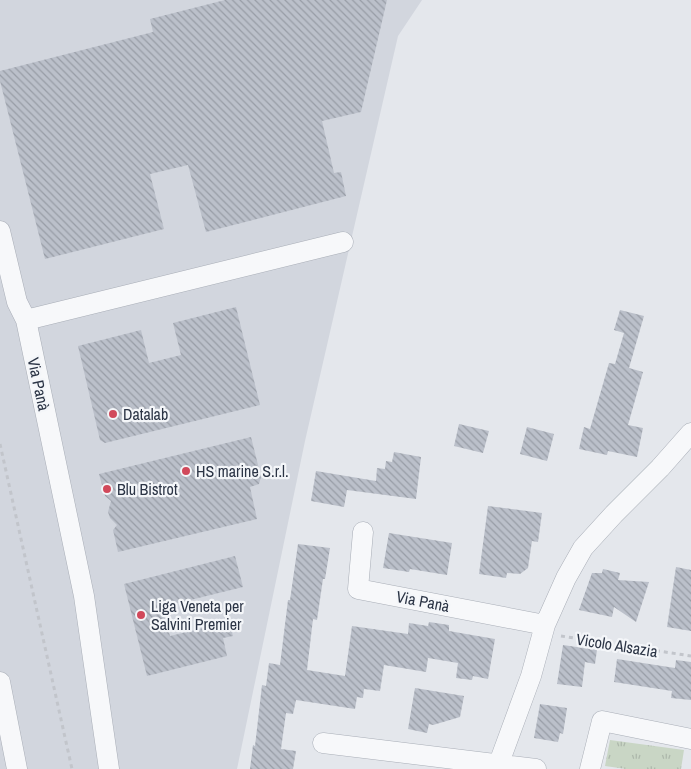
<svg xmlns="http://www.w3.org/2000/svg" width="691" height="769" viewBox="0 0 691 769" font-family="'Archivo Narrow',sans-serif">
	<defs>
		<pattern id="grass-tufts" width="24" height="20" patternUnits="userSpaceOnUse" patternTransform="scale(1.25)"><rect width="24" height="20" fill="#c9d6c5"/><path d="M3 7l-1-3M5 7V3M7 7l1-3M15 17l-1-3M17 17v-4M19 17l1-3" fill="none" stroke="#adb8ab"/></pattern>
		<pattern id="building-back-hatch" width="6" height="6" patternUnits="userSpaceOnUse" patternTransform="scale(1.25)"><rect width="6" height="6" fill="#bbc0ca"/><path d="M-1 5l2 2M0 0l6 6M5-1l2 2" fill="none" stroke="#989da6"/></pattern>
	</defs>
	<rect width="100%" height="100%" fill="#e4e7ec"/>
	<path fill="#d2d6de" d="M0 0H422L398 36 305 441 237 769H0Z"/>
	<path fill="url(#grass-tufts)" d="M610 740 684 750 681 769H626L605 766Z"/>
	<path fill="url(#building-back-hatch)" d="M225 0H387L361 112 322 121 334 173 341 172 346 196 206 232 188 165 150 174 164 229 45 259 0 81V71L153 32 150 19Z
		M236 307 260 405 105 443 100 440 78 346 141 330 149 363 181 355 173 323Z
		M620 310 644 316 629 368 643 372 628 425 643 428 637 457 608 451 607 455 579 449 584 427 590 429 609 363 615 364 624 333 614 330Z
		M459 424 489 431 483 453 454 446Z
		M527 427 554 434 547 461 520 454Z
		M251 437 261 477 259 484 250 487 257 519 118 552 113 530 117 525 110 518 108 512 111 501 105 496 99 474Z
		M394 452 421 457 416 499 347 490 344 507 311 501 316 471 376 481 377 468 385 469 386 461 392 462Z
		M488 506 542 513 538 542 532 541 528 568 520 574 507 573 506 578 479 574Z
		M389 533 452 543 447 575 410 569 409 572 383 568Z
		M298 544 330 548 325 579H323L317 620 313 619 307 670 345 676 352 626 408 634 409 623 428 626 429 622 449 625V631L495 639 488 679 473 676 472 680 456 678 458 663 428 658 426 672 384 665 380 691 364 689 363 698 357 697 355 709 296 700 293 714 286 713 281 749 296 751 293 769H250L253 745 255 746 262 685 266 686 269 663 280 665 288 600H290Z
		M235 556 243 587 162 607 170 636 229 622 233 636 223 638 227 656 147 676 124 584Z
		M676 567 691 570V631L667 627Z
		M603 569 620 573 618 580 649 582 636 622 614 607 612 617 579 610 592 573H602Z
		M563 645 597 650 595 664 585 662 582 687 557 684Z
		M617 659 675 668 676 660 691 662V700L671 698 672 691 614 682Z
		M415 688 464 696 460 717 433 725 429 724 427 733 408 729Z
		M540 704 567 708 563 734 560 733 558 742 534 738Z"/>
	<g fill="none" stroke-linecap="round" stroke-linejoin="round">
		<g stroke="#a9aeb7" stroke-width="21">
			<path id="minor" d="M0 231 17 302 26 320
				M363 532 358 589 545 625
				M0 682 17 769
				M323 743 536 769
				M109 769 84 596 26 320 343 242
				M495 769 499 763 531 676 545 625 566 578 583 548 614 514 660 468 691 433
				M590 769 602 721 691 739"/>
		</g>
		<path stroke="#c2c5cb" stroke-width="3" stroke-dasharray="4 4" stroke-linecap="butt" d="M0 444 72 769
			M561 636 691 656"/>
		<use href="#minor" stroke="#f7f8fa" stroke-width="20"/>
	</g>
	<g fill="#d1495b" stroke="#f4f6f9" stroke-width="2">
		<circle cx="113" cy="414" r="5"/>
		<circle cx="186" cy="471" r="5"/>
		<circle cx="107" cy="489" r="5"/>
		<circle cx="141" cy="615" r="5"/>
	</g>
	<g text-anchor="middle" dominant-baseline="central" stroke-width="4.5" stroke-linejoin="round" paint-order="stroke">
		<g font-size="16" fill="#2b3445" stroke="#f4f6f9">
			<text transform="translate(39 384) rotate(78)">Via Panà</text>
			<text transform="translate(423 601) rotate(11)">Via Panà</text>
			<text transform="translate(617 645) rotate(9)">Vicolo Alsazia</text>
		</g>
		<g font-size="16" fill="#2b3445" stroke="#f4f6f9" text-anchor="start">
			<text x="123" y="414">Datalab</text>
			<text x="196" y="471">HS marine S.r.l.</text>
			<text x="117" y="489">Blu Bistrot</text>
			<text x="151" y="606">Liga Veneta per<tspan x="151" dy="18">Salvini Premier</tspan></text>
		</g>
	</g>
</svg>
